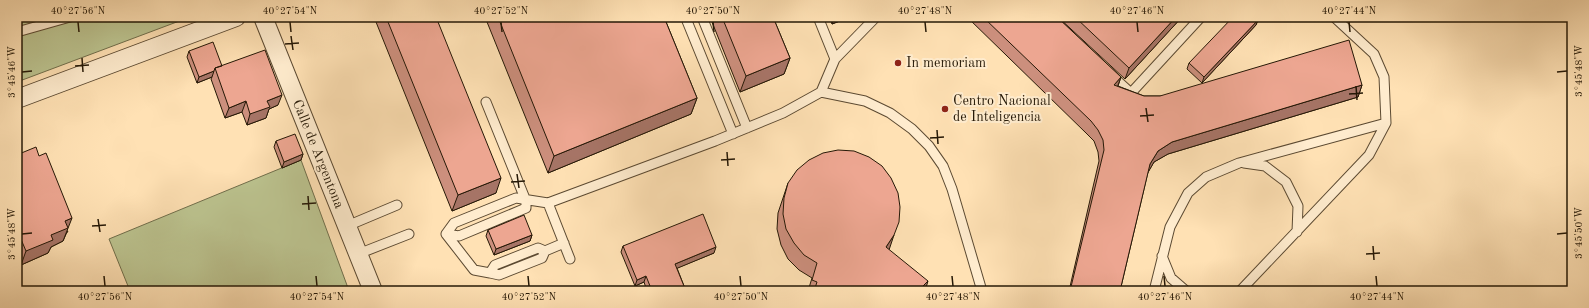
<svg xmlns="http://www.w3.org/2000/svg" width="1589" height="308" viewBox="0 0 1589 308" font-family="'Old Standard TT',serif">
	<rect width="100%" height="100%" fill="#ffe1b4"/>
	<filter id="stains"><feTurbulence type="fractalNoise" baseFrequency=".005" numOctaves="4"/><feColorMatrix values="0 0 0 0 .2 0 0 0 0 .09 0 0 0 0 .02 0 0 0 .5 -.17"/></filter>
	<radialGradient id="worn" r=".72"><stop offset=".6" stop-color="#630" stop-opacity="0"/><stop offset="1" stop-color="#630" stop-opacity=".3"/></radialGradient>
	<path fill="#bcc490" stroke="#706e4b" d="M17 17H190L17 82Z
		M301 160 348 288 347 291H130L109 239Z"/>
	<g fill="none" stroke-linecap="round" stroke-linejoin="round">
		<g stroke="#5c4a32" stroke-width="11">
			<path id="lane" d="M702 17 747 128
				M818 17 835 59
				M687 21 733 134
				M17 32 70 17
				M1110 74 1131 93 1201 17
				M821 92 865 101 890 113 912 129 929 146 943 166 952 189 982 291
				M1244 163 1265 166 1286 182 1298 206 1297 232
				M548 203 570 259
				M347 226 397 205
				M446 234 454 223 516 198 548 203 715 141 783 113 821 92 835 59 876 17
				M446 234 459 236 526 208V201L486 102
				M446 234 474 270 490 273 499 275 542 258 545 251 564 243
				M358 254 409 234
				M1162 256 1171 278 1186 291
				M490 273 495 265 538 248 545 251
				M1154 291 1170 227 1188 193 1206 177 1239 163 1386 123
				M1240 291 1369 155 1386 123 1384 77 1374 54 1334 17"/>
		</g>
		<g stroke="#5c4a32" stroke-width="20">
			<path id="street" d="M263 17 373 291
				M17 99 236 17"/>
		</g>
		<use href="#lane" stroke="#ffecce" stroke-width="9"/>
		<use href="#street" stroke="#ffecce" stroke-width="18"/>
	</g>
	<path fill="#cc8f7d" stroke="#251806" d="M374 17H436L496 193 452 211Z
		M485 17H664L697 98 691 114 548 173Z
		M710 17H773L790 58 784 74 740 92Z
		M829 17H850L832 24Z
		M967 17H1057L1121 77 1118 86 1144 96H1160L1362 85 1358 97 1168 154 1154 162 1148 172 1120 291H1069L1099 161 1098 152 1094 141 1086 133Z
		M1058 17H1182L1125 79Z
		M1362 17H1371L1367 22Z
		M1258 20 1256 25 1202 83 1187 69 1189 63Z
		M189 51 222 66 278 105 269 109 266 118 247 125 242 112 225 118 211 79 212 77 197 83 187 57Z
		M276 141 303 154 301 160 282 168 274 147Z
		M17 149 19 154 68 232H67L63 241 51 247 48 253 21 265 17 256Z
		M788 183 889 250 925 291H808L812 278 799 270 788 259 781 245 777 229 778 213Z
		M488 230 532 235 530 241 494 255 486 236Z
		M623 246 714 253 677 268 686 291H647L644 282 635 286 621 252Z"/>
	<path fill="#a67466" stroke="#251806" d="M834 17H850L832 24Z
		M1176 17H1182L1125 79 1129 68Z
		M1369 17H1371L1367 22Z
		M1258 20 1256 25 1202 83 1204 77Z
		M790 58 784 74 740 92 746 76Z
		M214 71 212 77 197 83 199 77Z
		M1121 77 1117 88 1114 85Z
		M1362 85 1358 97 1168 154 1154 162 1146 176 1150 164 1158 151 1172 142Z
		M282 95 278 105 269 109 266 118 247 125 250 114 267 101Z
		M697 98 691 114 548 173 554 156Z
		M246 101 242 112 225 118 229 108Z
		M303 154 301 160 282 168 284 162Z
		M501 178 496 193 452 211 458 195Z
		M72 218 63 241 51 247 48 253 21 265 26 251 51 235 65 221Z
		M532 235 530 241 494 255 496 249Z
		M894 235 889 250 886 247Z
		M716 247 714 253 673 270 675 264Z
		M646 276 644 282 635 286 637 280Z
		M928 281 925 291H918Z"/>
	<path fill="#eda691" stroke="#251806" d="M386 17H436L501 178 458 195Z
		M498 17H664L697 98 554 156Z
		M722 17H773L790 58 746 76Z
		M983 17H1057L1121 77 1114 85 1144 96H1160L1349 40 1362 85 1172 142 1158 151 1150 164 1120 291H1070L1104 150 1103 140 1098 130 1091 121Z
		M1075 17H1176L1129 68Z
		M1233 17H1255L1258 20 1204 77 1189 63Z
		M213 42 222 66 215 68 214 71 199 77 189 51Z
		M265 50 282 95 267 101 270 107 250 114 246 101 229 108 215 68Z
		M295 134 303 154 284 162 276 141Z
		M36 147 39 156 46 153 72 218 65 221 68 228 51 235 53 240 26 251 17 230V149L19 154Z
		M838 150 854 151 869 157 882 166 891 178 898 193 900 207 899 222 894 235 886 247 928 281 918 291H814L817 282 812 280 817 263 804 255 794 243 786 229 783 214 784 198 788 183 797 170 809 160 823 153Z
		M703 214 716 247 675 264 686 291H652L646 276 637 280 623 246Z
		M524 215 532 235 496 249 488 230Z"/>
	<path fill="none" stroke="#251806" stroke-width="1.5" d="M78 22 79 32M290 22 291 32M501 22 502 32M713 22 714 32M925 22 926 32M1137 22 1138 32M1349 22 1350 32M291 36 293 50M285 44 299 43M82 58 83 72M75 66 89 65M22 72 32 71M1557 72 1567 71M1356 86 1357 100M1349 94 1363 93M1146 108 1148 122M1140 116 1154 115M937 130 938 144M930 138 944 137M727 152 728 166M721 160 735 159M517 174 519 188M511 182 525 181M308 196 309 210M302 204 316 203M98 219 100 232M92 226 106 225M22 234 32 233M1557 234 1567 233M1373 246 1374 260M1366 254 1380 253M104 276 105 286M316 276 317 286M528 276 529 286M740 276 741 286M952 276 953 286M1164 276 1165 286M1376 276 1377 286"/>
	<g fill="#8f2418" stroke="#ffecce" stroke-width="1.5">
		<circle cx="898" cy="63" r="4"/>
		<circle cx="945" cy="109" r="4"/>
	</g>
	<g text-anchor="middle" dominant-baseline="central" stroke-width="4" stroke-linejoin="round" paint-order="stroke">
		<g font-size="14" fill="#251806" stroke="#ffecce" text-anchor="start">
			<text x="906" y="63">In memoriam</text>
			<text x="953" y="101">Centro Nacional<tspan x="953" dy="16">de Inteligencia</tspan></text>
		</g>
		<g font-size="14" fill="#251806" stroke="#ffecce">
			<text transform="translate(318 154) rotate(68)">Calle de Argentona</text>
		</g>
	</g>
	<rect width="1589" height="308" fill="none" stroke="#ffe1b4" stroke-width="44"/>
	<rect x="22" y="22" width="1545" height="264" fill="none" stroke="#251806" stroke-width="1.5"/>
	<g font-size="10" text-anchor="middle" fill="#251806">
		<text x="78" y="14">40°27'56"N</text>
		<text x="290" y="14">40°27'54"N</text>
		<text x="501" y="14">40°27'52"N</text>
		<text x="713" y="14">40°27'50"N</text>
		<text x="925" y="14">40°27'48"N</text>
		<text x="1137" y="14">40°27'46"N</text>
		<text x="1349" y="14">40°27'44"N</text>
		<text transform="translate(1578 71) rotate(-90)" y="4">3°45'48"W</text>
		<text transform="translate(11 72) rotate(-90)" y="4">3°45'46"W</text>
		<text transform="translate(1578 233) rotate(-90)" y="4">3°45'50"W</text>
		<text transform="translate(11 234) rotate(-90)" y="4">3°45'48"W</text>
		<text x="105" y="300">40°27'56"N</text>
		<text x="317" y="300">40°27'54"N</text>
		<text x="529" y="300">40°27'52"N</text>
		<text x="741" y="300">40°27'50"N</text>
		<text x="953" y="300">40°27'48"N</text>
		<text x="1165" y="300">40°27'46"N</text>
		<text x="1377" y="300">40°27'44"N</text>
	</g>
	<rect width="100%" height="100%" filter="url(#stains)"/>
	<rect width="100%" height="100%" fill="url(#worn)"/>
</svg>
